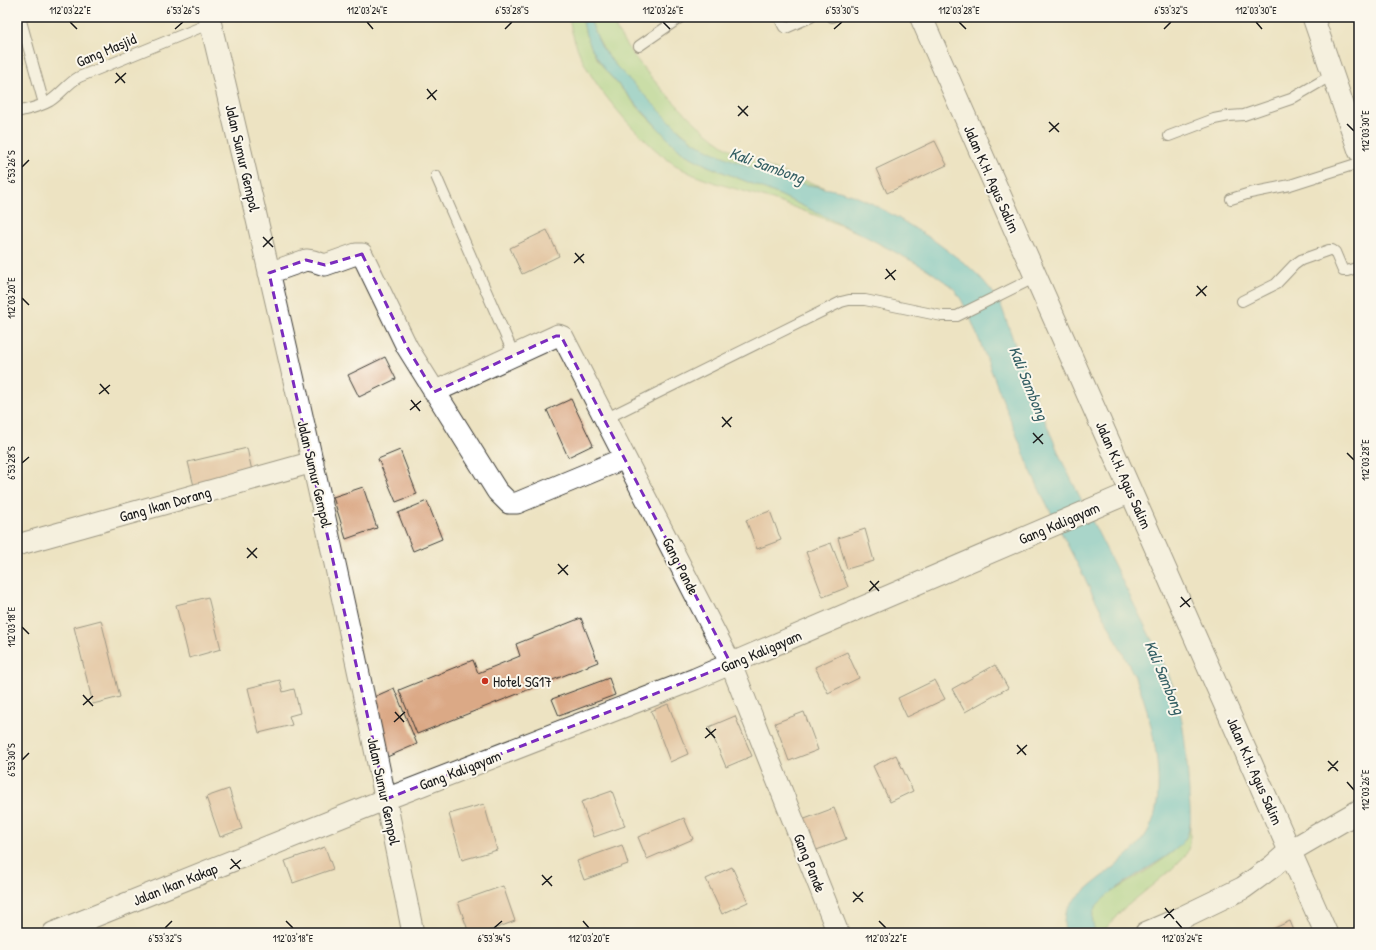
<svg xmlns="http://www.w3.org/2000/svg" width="1376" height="950" viewBox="0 0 1376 950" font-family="'Patrick Hand',sans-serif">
	<rect width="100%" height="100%" fill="#fbf7ec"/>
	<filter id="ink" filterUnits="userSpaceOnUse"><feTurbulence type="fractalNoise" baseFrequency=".025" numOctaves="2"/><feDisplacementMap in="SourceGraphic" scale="8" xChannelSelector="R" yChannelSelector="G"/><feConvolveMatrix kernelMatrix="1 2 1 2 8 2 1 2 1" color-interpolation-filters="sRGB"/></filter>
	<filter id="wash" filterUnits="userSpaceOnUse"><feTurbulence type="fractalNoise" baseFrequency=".012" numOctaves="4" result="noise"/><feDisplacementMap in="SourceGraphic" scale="16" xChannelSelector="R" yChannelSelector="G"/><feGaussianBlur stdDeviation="0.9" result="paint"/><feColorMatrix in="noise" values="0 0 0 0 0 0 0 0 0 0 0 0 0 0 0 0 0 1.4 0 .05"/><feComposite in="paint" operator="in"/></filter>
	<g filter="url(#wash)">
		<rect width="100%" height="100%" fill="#ede3c2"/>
		<path fill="#9fd586" stroke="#5e7851" d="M569 17H582L586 35 596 57 606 71 643 113 677 147 685 154 708 166 780 195 859 233C825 219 791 205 756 195 732 187 705 182 682 169 662 158 645 140 629 124 601 92 575 60 569 17Z
			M590 17H611C623 53 695 129 728 148 758 165 791 176 824 187 812 185 800 184 788 181 769 175 750 167 731 160 722 156 712 153 703 148 687 138 673 124 659 111 632 84 600 56 590 17Z
			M1190 821V844L1186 855 1172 869 1121 911 1102 933H1095C1091 917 1091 910 1102 898 1124 884 1175 857 1187 836 1189 831 1190 827 1190 821Z"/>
		<path fill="#58c4d0" stroke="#3a7076" d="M582 17H590L592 25 601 46 616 66 648 99 681 132 694 142 713 152 747 166 788 181 839 191 853 195 871 203 898 218 932 239 967 265 981 278 992 291 1001 305 1023 368 1062 461 1165 666C1184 709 1186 747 1189 792 1189 804 1192 818 1189 829 1187 840 1179 847 1171 853 1155 865 1097 896 1093 912 1091 918 1094 927 1095 933H1065C1064 926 1063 919 1066 912 1070 902 1080 895 1088 888 1109 871 1142 848 1152 823 1167 785 1152 720 1138 683L1040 491 1030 469 972 322 962 301 955 290 948 284 927 269 859 233 780 195 708 166 685 154 670 141 606 71 592 49 586 35Z"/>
		<g id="blocks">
			<path fill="#dba986" d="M17 45 23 63 17 66Z
				M935 141 947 165 887 193 876 169Z
				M547 230 559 256 522 274 510 248Z
				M385 357 396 379 359 397 348 375Z
				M571 399 593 445 568 457 547 410Z
				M247 448 252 471 194 486 188 462Z
				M400 450 417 494 396 502 378 459Z
				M363 487 377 528 346 539 333 497Z
				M427 501 442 539 413 551 398 513Z
				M770 511 781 540 757 549 746 520Z
				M865 529 874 561 847 569 838 538Z
				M831 543 848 587 823 597 806 552Z
				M208 597 221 649 189 658 176 605Z
				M581 618 598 662 417 734 399 690 473 660 478 673 520 656 516 644Z
				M101 620 120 697 93 704 74 627Z
				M847 652 859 678 828 693 815 667Z
				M995 665 1008 688 965 712 952 689Z
				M609 678 615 695 559 716 552 699Z
				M280 680 283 692 294 689 300 713 289 716 292 725 259 733 248 688Z
				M935 680 945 699 907 717 898 698Z
				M394 688 417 744 387 757 365 701Z
				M668 704 688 754 670 762 651 711Z
				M804 712 818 750 789 761 775 723Z
				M735 716 752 756 726 767 709 727Z
				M896 755 913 791 890 802 873 766Z
				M229 789 242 829 220 837 206 797Z
				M612 791 625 826 594 837 581 802Z
				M484 804 497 850 462 860 449 814Z
				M834 808 846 839 814 851 802 820Z
				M684 818 693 839 647 859 638 837Z
				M622 845 628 864 584 880 577 861Z
				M325 847 333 869 293 883 285 861Z
				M732 867 748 902 722 914 706 879Z
				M503 886 515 921 483 933H469L458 902Z
				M1290 921 1295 933H1264Z"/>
		</g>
	</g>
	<g filter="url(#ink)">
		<use href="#blocks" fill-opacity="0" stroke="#3b3a35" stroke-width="1"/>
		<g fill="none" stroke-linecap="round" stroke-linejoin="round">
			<g stroke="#3b3a35" stroke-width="12">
				<path id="service" d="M20 17 44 104
					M779 17 784 27 786 28 811 17
					M832 17H833
					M639 46 681 17
					M17 112C28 109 40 107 50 101 61 94 68 83 79 77L211 23
					M1169 136 1214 119 1229 116 1244 115 1291 99 1332 75
					M436 176 514 355
					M1231 199 1250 193 1290 185 1359 163
					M1242 301 1276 284 1294 265 1301 260 1329 250H1332L1335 252 1343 271H1347L1359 267
					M605 419 841 302 849 300H865L942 316H957L1036 277"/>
			</g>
			<g stroke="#3b3a35" stroke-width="23">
				<path id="minor" d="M209 17C282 321 351 626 413 933
					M1313 17 1359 151
					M269 273 306 260 313 261 325 265 356 254H362L407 347 497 491 509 503H517L625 458
					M434 392 556 336 558 335 563 337 731 664 838 933
					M17 545 313 462
					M53 933 386 799 695 679 1131 492"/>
			</g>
			<g stroke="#3b3a35" stroke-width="24">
				<path id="tertiary" d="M921 17 1326 933"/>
			</g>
			<g stroke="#3b3a35" stroke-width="24">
				<path id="secondary" d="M1146 933 1181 918 1243 888 1273 866 1290 851 1359 811"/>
			</g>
			<use href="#service" stroke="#fff" stroke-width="10"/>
			<use href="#minor" stroke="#fff" stroke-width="21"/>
			<use href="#tertiary" stroke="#fff" stroke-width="22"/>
			<use href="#secondary" stroke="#fff" stroke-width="22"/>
		</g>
	</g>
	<path d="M0 0H1376V950H0ZM362 254 407 347 434 392 556 336H561L731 664 386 799 269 273 306 260 325 265Z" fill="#ede3c2" fill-opacity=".55" fill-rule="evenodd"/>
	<path fill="none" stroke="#7b2cbf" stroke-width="3" stroke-dasharray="8 5" stroke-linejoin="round" d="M362 254 407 347 434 392 556 336H561L731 664 386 799 269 273 306 260 325 265Z"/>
	<path fill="none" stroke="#1c1c1c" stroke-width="1.5" d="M70 22 77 29M367 22 373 29M663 22 670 29M959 22 966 29M1256 22 1262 29M175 29 183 22M505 29 512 22M834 29 842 22M1164 29 1171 22M116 73 125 83M115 83 126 73M427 89 436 100M427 99 437 90M738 106 748 116M738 116 748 106M1049 122 1059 132M1347 124 1354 131M1049 132 1059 123M22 167 29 160M263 237 273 247M263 247 273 237M575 253 584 263M574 263 584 254M886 269 895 280M885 279 896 270M1197 286 1206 296M1196 296 1207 286M22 298 29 305M100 384 109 394M99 394 110 385M411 400 420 411M410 410 421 401M722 417 731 427M722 427 732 417M1033 433 1043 444M1033 443 1043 434M1347 453 1354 460M22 463 29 457M247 548 257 558M247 558 257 548M558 564 568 575M558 574 568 565M870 581 879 591M869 591 879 581M1181 597 1190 607M1180 607 1191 598M22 627 29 634M83 695 93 706M83 705 93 696M395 712 404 722M394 722 405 712M706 728 715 738M705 738 716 729M1017 745 1026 755M1017 754 1027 745M22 760 29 753M1328 761 1338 771M1328 771 1338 761M1347 782 1354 790M231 859 240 869M230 869 241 860M542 875 552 886M542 885 552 876M853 892 863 902M853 902 863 892M1165 908 1174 919M1164 918 1174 909M286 921 293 928M583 921 589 928M879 921 886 928M1176 921 1182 928M165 928 172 921M494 928 502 921"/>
	<circle fill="#c8321e" stroke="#fbf7ec" stroke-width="1.5" cx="485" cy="681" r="4"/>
	<g text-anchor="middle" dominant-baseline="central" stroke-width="4" stroke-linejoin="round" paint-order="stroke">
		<g font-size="15" fill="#1c1c1c" stroke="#fbf7ec">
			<text transform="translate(106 50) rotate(-23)">Gang Masjid</text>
			<text transform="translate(243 158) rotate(77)">Jalan Sumur Gempol</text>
			<text transform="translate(992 179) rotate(66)">Jalan K.H. Agus Salim</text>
			<text transform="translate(315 474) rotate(77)">Jalan Sumur Gempol</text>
			<text transform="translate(1124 475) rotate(66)">Jalan K.H. Agus Salim</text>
			<text transform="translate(165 504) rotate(-16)">Gang Ikan Dorang</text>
			<text transform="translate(1059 523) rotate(-23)">Gang Kaligayam</text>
			<text transform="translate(681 566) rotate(63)">Gang Pande</text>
			<text transform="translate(761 651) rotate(-23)">Gang Kaligayam</text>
			<text transform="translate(460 770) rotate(-21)">Gang Kaligayam</text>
			<text transform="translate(1255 771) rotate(66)">Jalan K.H. Agus Salim</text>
			<text transform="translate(384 791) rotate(78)">Jalan Sumur Gempol</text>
			<text transform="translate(810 863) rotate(68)">Gang Pande</text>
			<text transform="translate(175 884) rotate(-22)">Jalan Ikan Kakap</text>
		</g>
		<g font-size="15" fill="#1c1c1c" stroke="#fbf7ec" text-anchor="start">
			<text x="493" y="681">Hotel SG17</text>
		</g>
		<g font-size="16" font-style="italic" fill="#345f64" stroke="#fbf7ec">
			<text transform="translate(767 165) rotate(20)">Kali Sambong</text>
			<text transform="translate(1029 383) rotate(68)">Kali Sambong</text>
			<text transform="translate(1165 677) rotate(67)">Kali Sambong</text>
		</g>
	</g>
	<rect width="1376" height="950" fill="none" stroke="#fbf7ec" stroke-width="44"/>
	<rect x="22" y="22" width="1332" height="906" fill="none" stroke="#1c1c1c" stroke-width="1.5"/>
	<g font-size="10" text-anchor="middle" fill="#1c1c1c">
		<text x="70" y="14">112°03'22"E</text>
		<text x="183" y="14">6°53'26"S</text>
		<text x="367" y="14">112°03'24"E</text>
		<text x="512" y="14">6°53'28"S</text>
		<text x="663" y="14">112°03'26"E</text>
		<text x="842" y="14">6°53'30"S</text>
		<text x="959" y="14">112°03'28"E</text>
		<text x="1171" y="14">6°53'32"S</text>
		<text x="1256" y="14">112°03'30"E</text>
		<text transform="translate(1365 131) rotate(-90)" y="4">112°03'30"E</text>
		<text transform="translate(11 167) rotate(-90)" y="4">6°53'26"S</text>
		<text transform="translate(11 298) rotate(-90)" y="4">112°03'20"E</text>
		<text transform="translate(1365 460) rotate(-90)" y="4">112°03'28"E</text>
		<text transform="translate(11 463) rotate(-90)" y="4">6°53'28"S</text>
		<text transform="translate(11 627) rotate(-90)" y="4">112°03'18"E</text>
		<text transform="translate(11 760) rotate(-90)" y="4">6°53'30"S</text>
		<text transform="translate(1365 790) rotate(-90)" y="4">112°03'26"E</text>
		<text x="165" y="942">6°53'32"S</text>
		<text x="293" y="942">112°03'18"E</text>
		<text x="494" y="942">6°53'34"S</text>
		<text x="589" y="942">112°03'20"E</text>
		<text x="886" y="942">112°03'22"E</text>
		<text x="1182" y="942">112°03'24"E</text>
	</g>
</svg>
